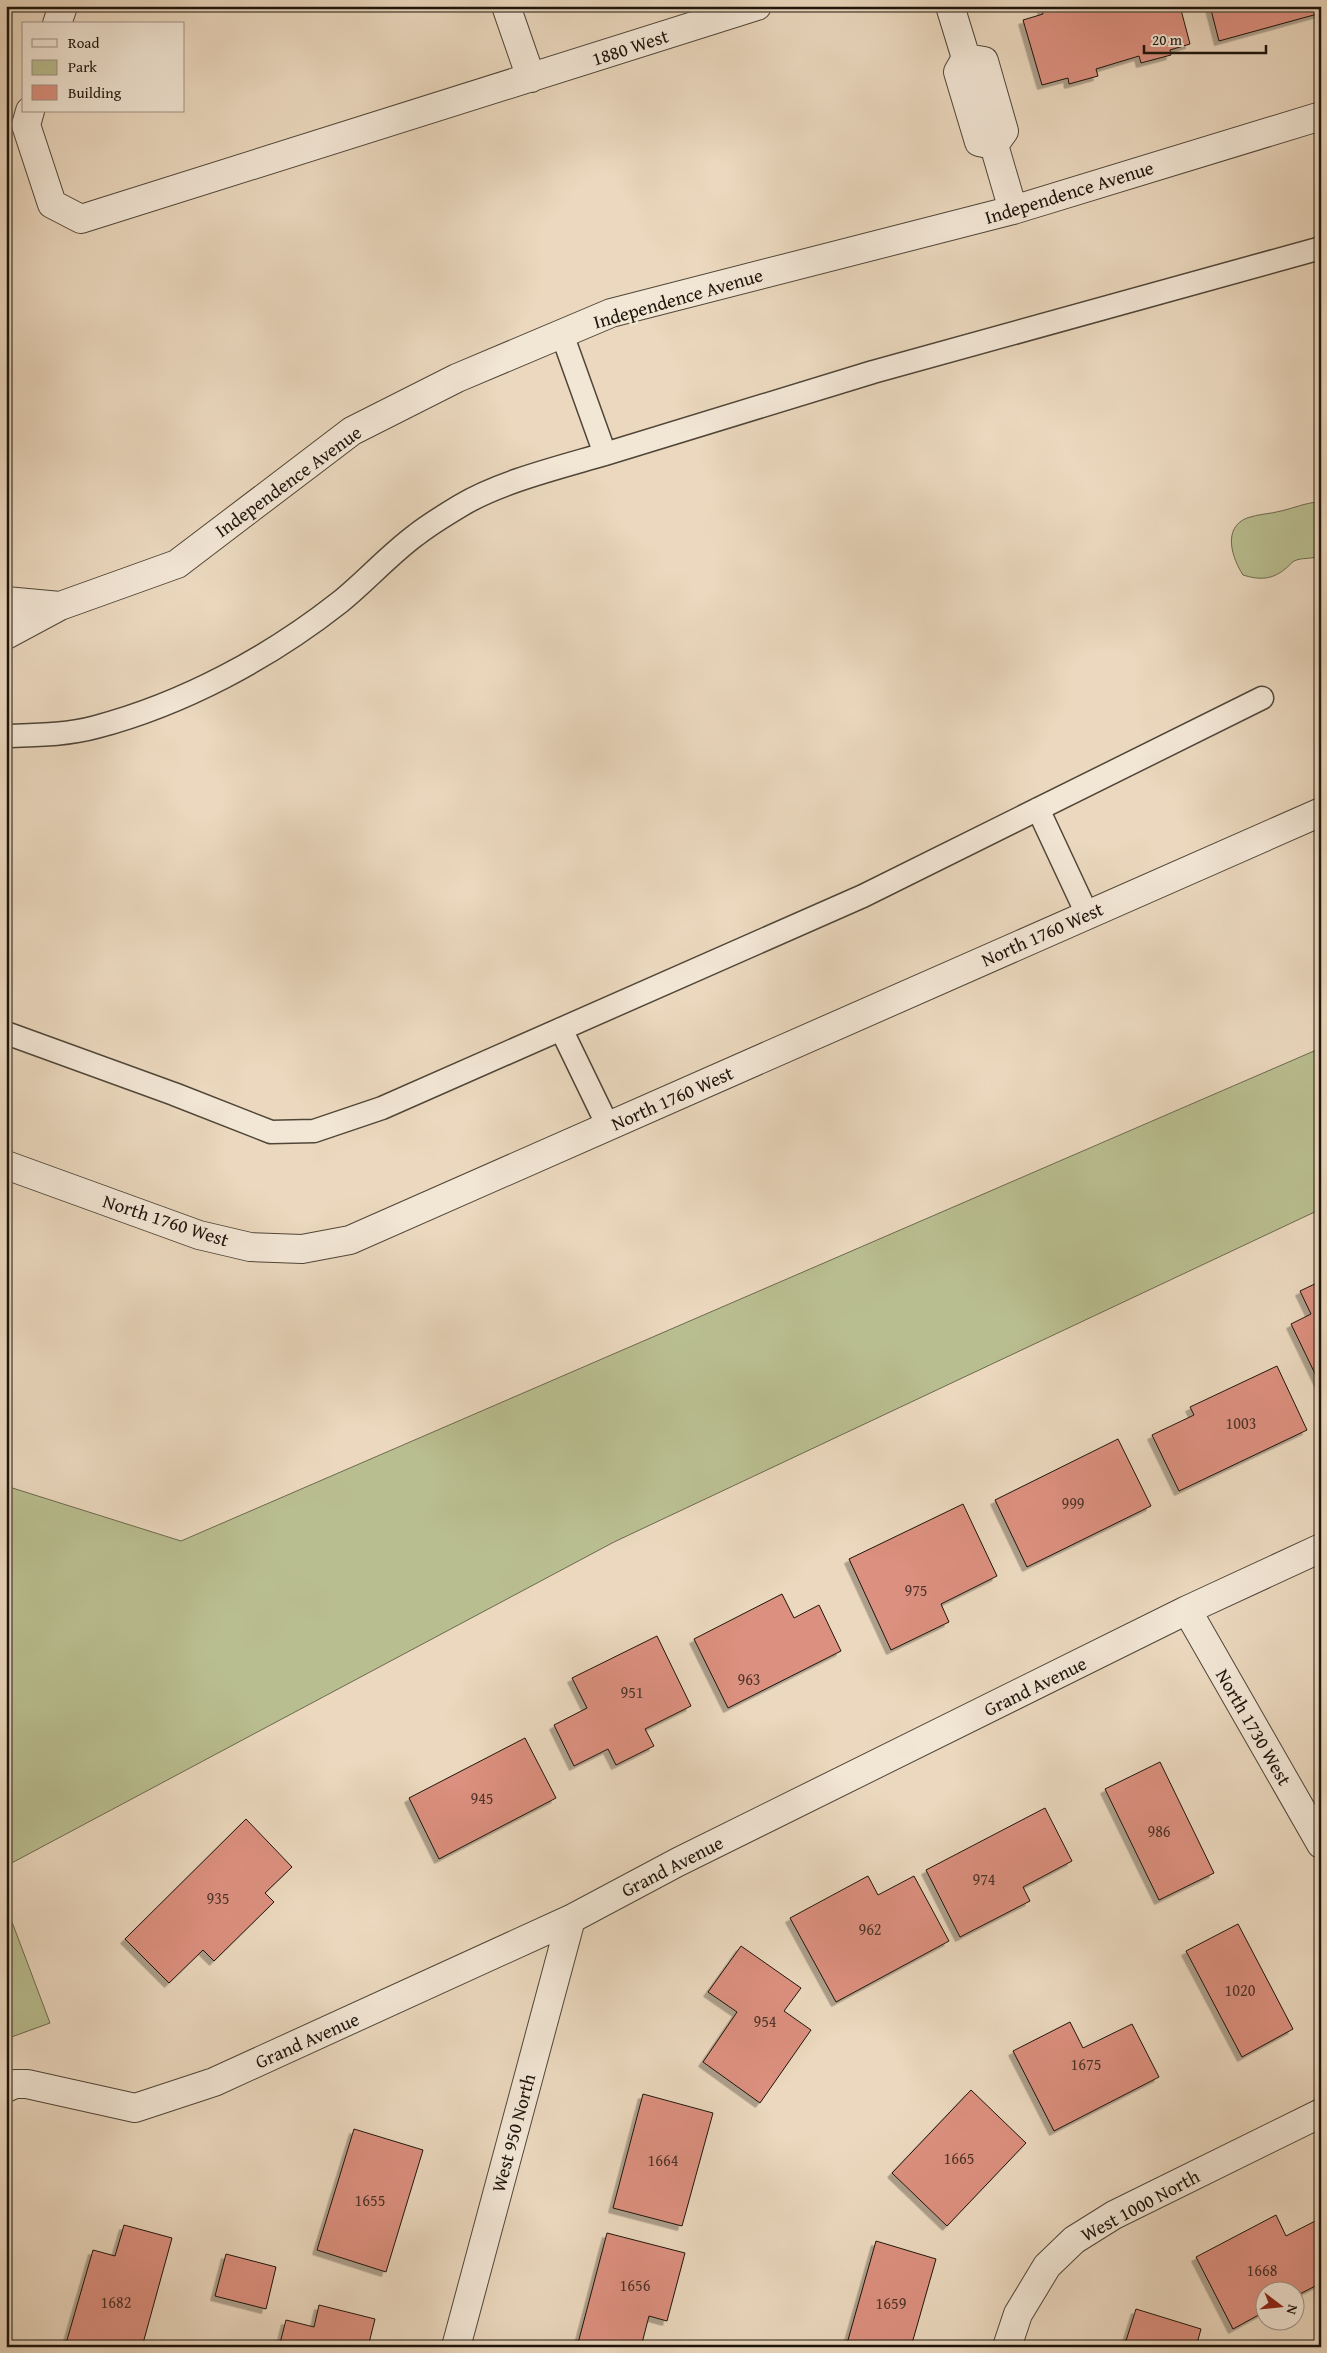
<svg xmlns="http://www.w3.org/2000/svg" width="1327" height="2353" viewBox="0 0 1327 2353" font-family="'Gentium Book Plus',serif">
	<defs>
		<filter id="shadow"><feDropShadow dx="-4.5" dy="4.5" stdDeviation="0" flood-color="#0004"/></filter>
	</defs>
	<rect width="100%" height="100%" fill="#ebd8be"/>
	<filter id="stains"><feTurbulence type="fractalNoise" baseFrequency=".004" numOctaves="4"/><feColorMatrix values="0 0 0 0 .2 0 0 0 0 .09 0 0 0 0 .02 0 0 0 .5 -.17"/></filter>
	<radialGradient id="worn" r=".72"><stop offset=".6" stop-color="#630" stop-opacity="0"/><stop offset="1" stop-color="#630" stop-opacity=".3"/></radialGradient>
	<path fill="#b9be90" stroke="#6b6a4e" d="M1318 502 1321 503V555C1312 560 1302 557 1294 561 1291 563 1288 567 1285 569 1272 580 1259 580 1243 575 1232 558 1222 528 1247 518 1258 514 1270 514 1281 511 1294 508 1305 503 1318 502Z
		M1321 1048V1209L614 1542 6 1866V1486L181 1541Z
		M6 1906 50 2023 6 2039Z"/>
	<path fill="#dc907f" stroke="#1d150c" filter="url(#shadow)" d="M1049 6H1180L1190 44 1170 50 1171 55 1141 63 1139 56 1096 69 1098 76 1069 84 1068 78 1042 85 1023 20 1043 14 1042 8Z
		M1210 6H1321V13L1219 41Z
		M1321 1281V1386L1291 1324 1311 1314 1300 1291Z
		M1277 1366 1307 1430 1179 1491 1152 1435 1194 1415 1190 1407Z
		M1118 1439 1151 1506 1027 1567 995 1500Z
		M963 1504 997 1576 941 1604 949 1622 891 1650 849 1559Z
		M782 1594 794 1618 819 1605 841 1651 728 1708 694 1639Z
		M657 1636 691 1706 645 1729 654 1746 616 1765 608 1749 574 1766 554 1725 587 1708 572 1678Z
		M525 1738 556 1798 439 1859 409 1798Z
		M1160 1762 1214 1873 1159 1900 1105 1789Z
		M1045 1808 1072 1861 1023 1887 1030 1901 960 1937 926 1870Z
		M246 1819 292 1867 265 1893 274 1902 214 1961 203 1950 169 1983 125 1939Z
		M868 1876 878 1895 914 1876 949 1941 836 2002 790 1918Z
		M1238 1924 1293 2029 1242 2057 1186 1951Z
		M741 1946 801 1988 784 2011 811 2030 760 2103 703 2062 737 2012 708 1992Z
		M1070 2022 1083 2048 1132 2024 1159 2077 1054 2131 1013 2051Z
		M971 2090 1026 2143 947 2226 892 2173Z
		M643 2094 713 2113 682 2226 613 2208Z
		M354 2129 423 2150 386 2272 317 2250Z
		M1276 2215 1286 2236 1321 2218V2283L1294 2297V2290H1264V2312L1233 2329 1196 2257Z
		M124 2225 172 2238 142 2347H65L93 2250 115 2256Z
		M607 2233 685 2253 667 2321 649 2316 641 2347H577Z
		M876 2241 936 2259 911 2347H846Z
		M226 2254 276 2267 266 2309 215 2296Z
		M319 2305 375 2319 368 2347H279L286 2320 314 2327Z
		M1136 2309 1201 2329 1196 2347H1124Z"/>
	<g fill="none" stroke-linecap="round" stroke-linejoin="round">
		<g stroke="#504638" stroke-width="25">
			<path id="service" d="M562 334 605 454 873 372 1321 248
				M6 736C36 735 67 735 96 727 183 704 269 658 340 602 366 581 389 555 416 535 430 524 445 515 460 506 499 482 561 467 605 454
				M1038 809 1087 914
				M561 1029 608 1126
				M6 1033 174 1094 271 1132 314 1131 382 1108 863 896 1262 698"/>
		</g>
		<g stroke="#504638" stroke-width="30">
			<path id="minor" d="M506 6 531 78
				M950 6 966 58 958 72 979 142 994 145
				M57 24 63 6
				M966 58 984 61 1004 131 994 145
				M30 111 26 125 52 204 81 219 757 6
				M994 145 1013 210
				M6 601 60 606
				M6 635 60 606 177 564 352 431 457 378 611 313 1013 210 1321 116
				M6 1165 199 1235 250 1247 302 1249 350 1240 1321 812
				M1187 1610 1321 1844
				M6 2088 15 2084H27L135 2108 214 2082 571 1919 678 1862 1187 1610 1321 1548
				M456 2347 571 1919
				M1007 2347 1018 2314 1047 2266 1074 2240 1114 2215 1321 2113"/>
		</g>
		<use href="#service" stroke="#f2e6d5" stroke-width="22"/>
		<use href="#minor" stroke="#f2e6d5" stroke-width="28"/>
	</g>
	<g text-anchor="middle" dominant-baseline="central" stroke-width="4.5" stroke-linejoin="round" paint-order="stroke">
		<g font-size="16" fill="#4d3429">
			<text x="1241" y="1423">1003</text>
			<text x="1073" y="1503">999</text>
			<text x="916" y="1590">975</text>
			<text x="749" y="1679">963</text>
			<text x="632" y="1692">951</text>
			<text x="482" y="1798">945</text>
			<text x="1159" y="1831">986</text>
			<text x="984" y="1879">974</text>
			<text x="218" y="1898">935</text>
			<text x="870" y="1929">962</text>
			<text x="1240" y="1990">1020</text>
			<text x="765" y="2021">954</text>
			<text x="1086" y="2064">1675</text>
			<text x="959" y="2158">1665</text>
			<text x="663" y="2160">1664</text>
			<text x="370" y="2200">1655</text>
			<text x="1262" y="2270">1668</text>
			<text x="635" y="2285">1656</text>
			<text x="116" y="2302">1682</text>
			<text x="891" y="2303">1659</text>
		</g>
		<g font-size="19" fill="#1d150c" stroke="#f2e6d5">
			<text transform="translate(630 47) rotate(-18)">1880 West</text>
			<text transform="translate(1069 192) rotate(-17)">Independence Avenue</text>
			<text transform="translate(678 298) rotate(-16)">Independence Avenue</text>
			<text transform="translate(288 481) rotate(-36)">Independence Avenue</text>
			<text transform="translate(1042 934) rotate(-24)">North 1760 West</text>
			<text transform="translate(672 1098) rotate(-24)">North 1760 West</text>
			<text transform="translate(166 1220) rotate(18)">North 1760 West</text>
			<text transform="translate(1035 1686) rotate(-26)">Grand Avenue</text>
			<text transform="translate(1254 1727) rotate(60)">North 1730 West</text>
			<text transform="translate(672 1866) rotate(-27)">Grand Avenue</text>
			<text transform="translate(307 2040) rotate(-24)">Grand Avenue</text>
			<text transform="translate(513 2133) rotate(-75)">West 950 North</text>
			<text transform="translate(1140 2205) rotate(-28)">West 1000 North</text>
		</g>
	</g>
	<rect width="1327" height="2353" fill="none" stroke="#ebd8be" stroke-width="25"/>
	<rect x="8" y="8" width="1312" height="2338" fill="none" stroke="#1d150c" stroke-width="2.5"/>
	<rect x="12" y="12" width="1302" height="2328" fill="none" stroke="#1d150c"/>
	<rect x="22" y="22" width="162" height="90" fill="#f2e6d5" stroke="#9d9285"/>
	<rect x="32" y="39" width="25" height="8" fill="#f2e6d5" stroke="#9d9285"/>
	<text x="68" y="48" font-size="15" fill="#1d150c">Road</text>
	<rect x="32" y="60" width="25" height="15" fill="#b9be90" stroke="#9d9285"/>
	<text x="68" y="72" font-size="15" fill="#1d150c">Park</text>
	<rect x="32" y="85" width="25" height="15" fill="#dc907f" stroke="#9d9285"/>
	<text x="68" y="98" font-size="15" fill="#1d150c">Building</text>
	<g transform="translate(1280 2306) rotate(106)"><circle r="24" fill="#f2e6d5" stroke="#9d9285"/>
	<path d="M0-4L9 19L0 12L-9 19Z" fill="#8f2418"/>
	<text y="-8" font-size="14" font-weight="bold" text-anchor="middle" fill="#1d150c">N</text>
	</g>
	<path d="M1144 45v8h122v-8" fill="none" stroke="#1d150c" stroke-width="2.5"/>
	<text x="1152" y="45" font-size="15" fill="#1d150c" stroke="#f2e6d5" stroke-width="4" paint-order="stroke">20 m</text>
	<rect width="100%" height="100%" filter="url(#stains)"/>
	<rect width="100%" height="100%" fill="url(#worn)"/>
</svg>
